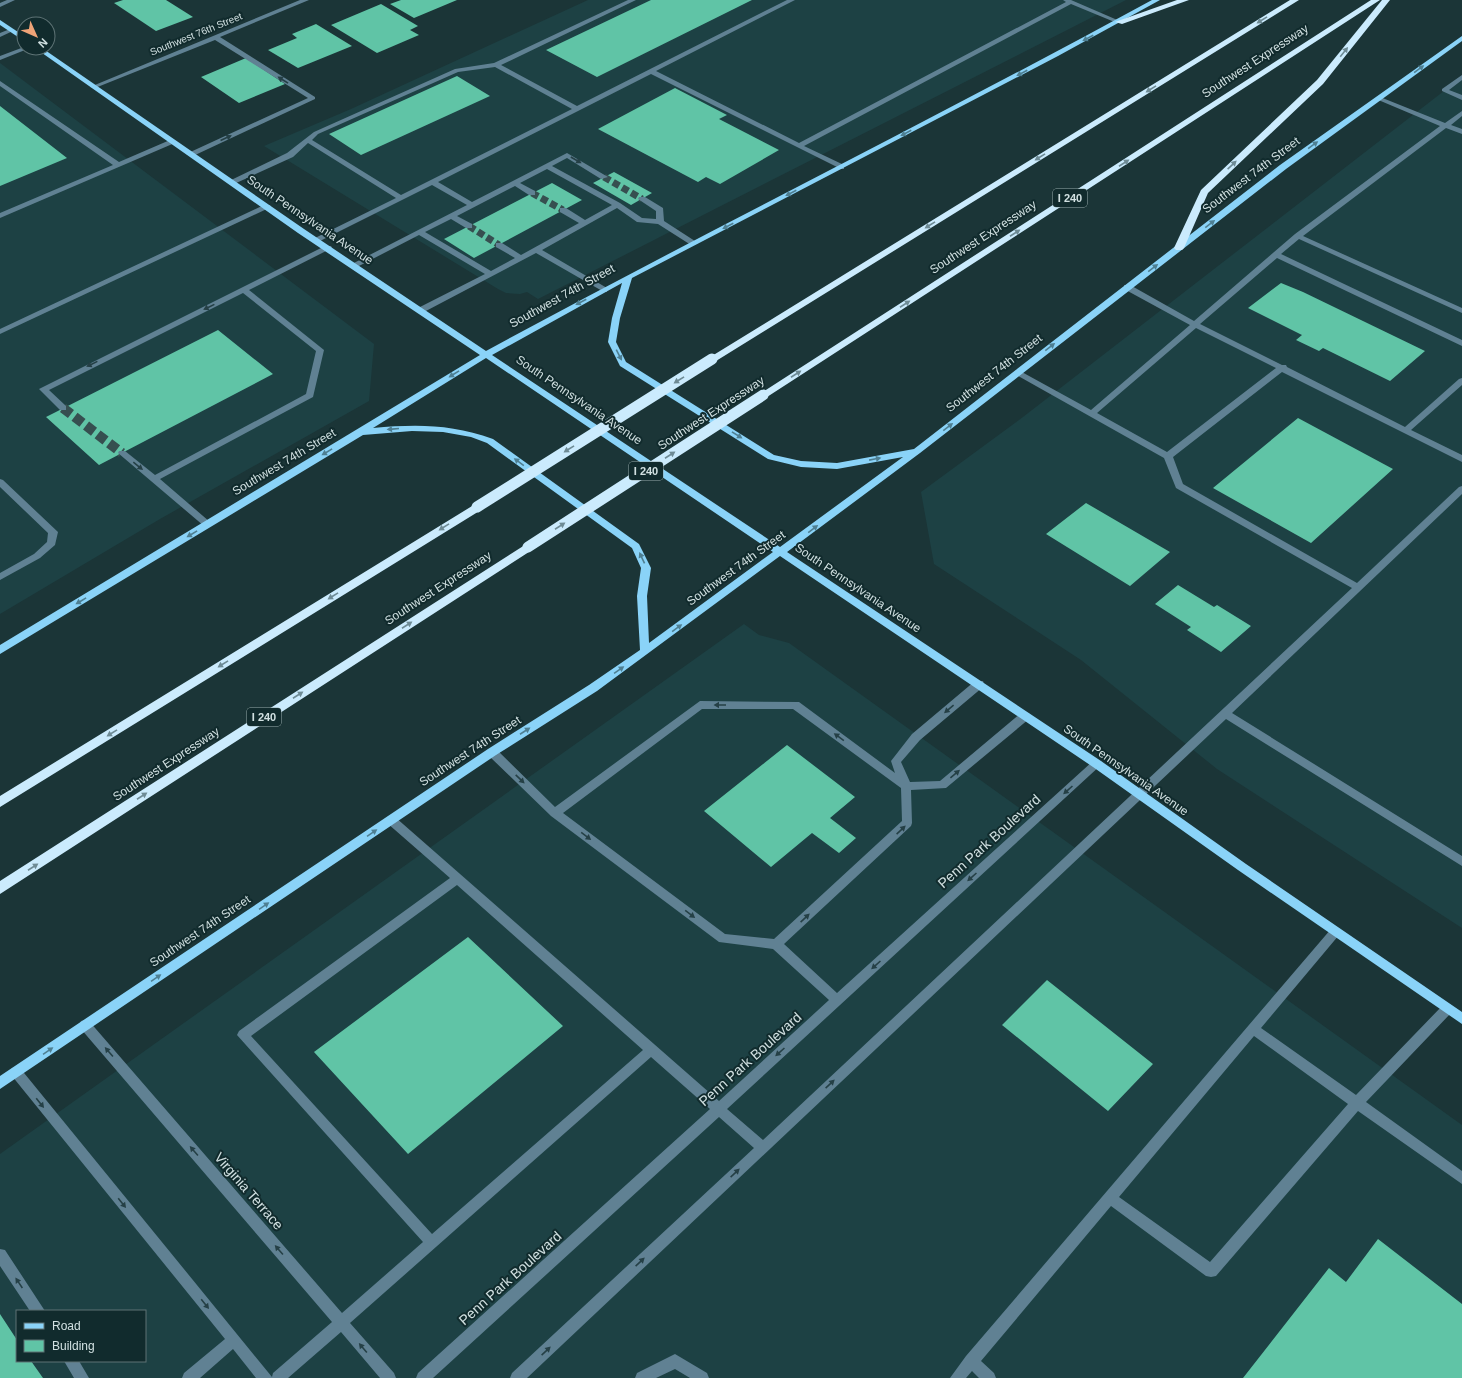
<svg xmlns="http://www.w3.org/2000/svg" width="1462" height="1378" viewBox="0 0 1462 1378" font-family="Helvetica,sans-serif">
	<rect width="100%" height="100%" fill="#1b3537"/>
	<path fill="#1d4144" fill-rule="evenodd" d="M588 0H1126L538 299 527 292 520 294 506 293 498 289 264 146 351 109Z
		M0 63 374 344 369 401 160 519 0 614Z
		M1462 77V928L1217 769 1081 660 934 564 921 492 1023 417Z
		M744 624 759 635 789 643 1462 1125V1378H0V1154ZM17 1311H145V1361H17Z"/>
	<path fill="#60c4a6" d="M123 0H166L193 17 156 31 114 3Z
		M401 0H457L414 18 390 4Z
		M651 0H752L597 77 546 50Z
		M381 4 418 26 410 30 419 35 377 53 331 25Z
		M316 24 352 46 298 68 268 50 297 38 292 34Z
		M246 58 285 84 239 103 201 77Z
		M457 76 490 96 361 155 329 134Z
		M675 88 727 115 719 119 779 150 720 184 706 177 698 182 598 129Z
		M0 106 67 158 0 186Z
		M614 172 652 193 631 205 593 183Z
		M552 183 582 200 474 258 444 239Z
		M1281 283 1303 292 1425 351 1390 381 1323 348 1319 351 1296 340 1302 335 1248 308Z
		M218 330 273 374 99 465 46 417Z
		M1298 418 1393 469 1311 543 1213 488Z
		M1086 503 1170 552 1130 586 1046 534Z
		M1178 585 1214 607 1217 605 1251 626 1221 652 1187 630 1191 627 1155 604Z
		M787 745 855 797 830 818 856 838 839 853 812 833 771 867 704 811Z
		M468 937 563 1026 408 1154 314 1052Z
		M1047 980 1153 1064 1108 1111 1002 1025Z
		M1378 1239 1462 1304V1378H1243L1329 1268 1346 1282Z
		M0 1314 17 1340V1361H31L43 1378H0Z"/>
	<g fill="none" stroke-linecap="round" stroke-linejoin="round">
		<path stroke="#364f50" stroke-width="7" stroke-dasharray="7 3.5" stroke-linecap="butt" d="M604 177 642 199
			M532 193 563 210
			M469 226 499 245"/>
		<path stroke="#364f50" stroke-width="10" stroke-dasharray="10 4.5" stroke-linecap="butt" d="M63 408 122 453"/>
		<path fill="#608193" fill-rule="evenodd" d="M7 0H15L0 7V3Z
			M300 0H309L220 37 315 97V99L193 156 186 154 308 98 215 40 95 88 90 87Z
			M628 0H636L501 65 577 106 787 0H795L656 71 799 143 1066 2 1063 0H1071L1122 22 1117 23 1071 4 804 146 844 165V169H841L651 74 438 182 472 202 567 153 608 177 601 179 567 158 552 166 620 203 642 218 656 219V211L638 199 639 197H645L663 208 664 221 698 243 694 245H691L658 224 637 222 617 208 542 250 607 288V292H604L536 253 424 312H418V308L485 274 419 235 357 267H354L350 265 467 205 432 185 316 243 312 241 313 239 396 198 308 143 293 157 234 184 227 182 287 153 314 132 455 69 494 63ZM495 67 572 109 401 195 312 140 318 134 458 72ZM547 169 612 205 585 220 566 208H560V212L579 223 521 255 502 243H496V247L515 258 491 271 425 232 451 219 466 228H472V224L457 216 515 186 529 195H535V191L520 183Z
			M10 29 15 30 0 37V33Z
			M24 47 30 48 0 60V56Z
			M1462 75V80L1449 90 1462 95V100L1442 91V89Z
			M0 81 119 162 170 140 177 142 0 218V213L113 165 0 86Z
			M1376 97H1380L1445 123 1462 111V116L1451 125 1462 129V134L1446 128 1303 236 1462 308V313L1299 239 1281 254 1462 340V346L1277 258 1200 324 1282 365H1286L1287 367 1405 427 1459 379 1462 378V385L1411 430 1462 455V462L1282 372 1173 457 1183 484 1357 583 1459 487 1462 486V494L1232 713 1462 856V866L1226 719 527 1378H510L512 1373 754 1148 719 1117 433 1378H416L418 1373 710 1109 651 1057 350 1323 394 1373 396 1378H380L341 1332 288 1378H256L233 1349 200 1378H182L184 1373 225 1339 12 1076 10 1072 12 1068 16 1067 20 1068 272 1377 273 1373 332 1322 81 1029 79 1025 81 1021 85 1020 89 1021 342 1313 423 1242 237 1035 239 1031 450 878 387 823 386 820 387 817 391 816 395 817 719 1101 829 1000 773 949 719 942 551 816 488 755 487 752 488 749H496L555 807 700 701 799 702 895 773 891 761 912 734 975 681H983L984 684 983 687 920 740 901 762 910 782 940 781 1021 713H1029L1030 716 1029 719 946 788 911 790 912 823 911 826 784 944 837 993 1093 761H1101L1102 764 727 1109 763 1140 1352 588 1176 488 1164 458 1013 373 1017 370 1020 371 1091 410 1190 325 1124 289V285H1130L1194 321 1295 234 1440 126 1376 99ZM1196 328 1276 368 1167 452 1097 413ZM702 709H793L901 788 902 821 774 939 725 934 563 813ZM457 885 643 1050 432 1234 251 1036Z
			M264 205H270L271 207 0 334V329Z
			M325 246H331L332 248 249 290 324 350 313 397 160 479 210 522 212 524 210 526H204L118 453 119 451H125L155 475 306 394 316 351 243 293 49 390 66 406V410H60L39 389Z
			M0 479 3 480 58 532 55 545 40 558 0 580V573L34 554 47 542 48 533 0 487Z
			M1335 927 1339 929 1341 932 1339 935 1261 1028 1356 1095 1443 1005 1447 1004 1451 1005 1453 1009 1451 1013 1366 1102 1462 1171V1184L1358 1111 1216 1276 1211 1277 1206 1276 1111 1206 981 1361 994 1373 996 1378H979L972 1371 966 1378H950L966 1356 1331 929ZM1254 1036 1348 1104 1210 1262 1119 1197Z
			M0 1249 5 1250 45 1311H30L0 1266Z
			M675 1354 707 1373 709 1378H690L675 1369 656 1378H635L637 1373Z
			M64 1361H79L89 1378H74Z"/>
		<path fill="#8ad3f8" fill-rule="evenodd" d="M1152 0H1160L1058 56 632 278 620 318 616 342 626 362 774 455 801 461 837 463 914 449 1280 165 1462 36V41L1286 169 920 453 787 552 1101 761 1246 864 1462 1012V1024L1238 870 1093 767 780 556 597 691 496 755 0 1089V1076L488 749 589 685 640 650 637 596 641 568 632 548 487 443 471 437 443 432 412 431 363 435 0 654V645L480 355 298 233 35 48H42L304 229 486 351C707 231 932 120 1152 0ZM622 283 612 318 608 342 620 366 768 459 801 467 837 469 903 457 780 547 492 355ZM486 358 773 552 649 643 647 596 651 568 639 544 493 439C451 424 417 424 373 428Z
			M0 20 24 36V41L0 25Z"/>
		<path fill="#cbebfd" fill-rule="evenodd" d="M1177 0H1189L1122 24 1115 22Z
			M1290 0H1299L716 361 712 362 707 359Z
			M1371 0H1380L767 397 763 398 758 395Z
			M1382 0H1390L1323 84 1208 193 1184 248 1182 250H1176L1174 248 1201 190 1317 80Z
			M477 503 482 507 481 510 0 807V796Z
			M528 543 534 547 532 550 0 894V881Z"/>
		<path stroke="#cbebfd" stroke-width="11" d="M477 507 712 359
			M528 547 763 395"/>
	</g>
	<defs><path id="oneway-solid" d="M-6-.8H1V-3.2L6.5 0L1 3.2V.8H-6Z"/></defs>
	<g fill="#6e8b95">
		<use href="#oneway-solid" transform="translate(1262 20) rotate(148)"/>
		<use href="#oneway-solid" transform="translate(1344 52) rotate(-51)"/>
		<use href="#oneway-solid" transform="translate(1151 89) rotate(148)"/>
		<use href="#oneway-solid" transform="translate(1040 157) rotate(148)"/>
		<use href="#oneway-solid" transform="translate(1124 163) rotate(-33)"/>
		<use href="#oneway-solid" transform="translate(1232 165) rotate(-43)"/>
		<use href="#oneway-solid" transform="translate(930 225) rotate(148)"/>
		<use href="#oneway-solid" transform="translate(1015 233) rotate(-33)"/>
		<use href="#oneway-solid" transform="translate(905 304) rotate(-33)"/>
		<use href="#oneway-solid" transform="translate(796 374) rotate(-33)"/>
		<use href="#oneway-solid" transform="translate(679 380) rotate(148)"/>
		<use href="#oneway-solid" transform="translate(569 449) rotate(148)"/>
		<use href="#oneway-solid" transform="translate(670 455) rotate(-33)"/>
		<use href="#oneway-solid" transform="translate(560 526) rotate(-33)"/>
		<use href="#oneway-solid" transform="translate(444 527) rotate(148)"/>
		<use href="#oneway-solid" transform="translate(333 596) rotate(148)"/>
		<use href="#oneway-solid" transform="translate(407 625) rotate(-33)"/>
		<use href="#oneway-solid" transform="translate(223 664) rotate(148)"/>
		<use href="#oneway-solid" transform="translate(298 695) rotate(-33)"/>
		<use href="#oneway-solid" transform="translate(112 733) rotate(148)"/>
		<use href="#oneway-solid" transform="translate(142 796) rotate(-33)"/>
		<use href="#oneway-solid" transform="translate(33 867) rotate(-33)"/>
	</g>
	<g fill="#4e7f92">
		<use href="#oneway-solid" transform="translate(1088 38) rotate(152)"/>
		<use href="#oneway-solid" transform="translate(1419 69) rotate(-36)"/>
		<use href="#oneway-solid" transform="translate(1022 73) rotate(152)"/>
		<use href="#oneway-solid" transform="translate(906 133) rotate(152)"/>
		<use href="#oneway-solid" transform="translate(1313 145) rotate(-36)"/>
		<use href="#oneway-solid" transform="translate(791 193) rotate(153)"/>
		<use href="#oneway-solid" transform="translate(1210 224) rotate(-38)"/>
		<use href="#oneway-solid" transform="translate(728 226) rotate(153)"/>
		<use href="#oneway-solid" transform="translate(1153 268) rotate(-37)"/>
		<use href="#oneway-solid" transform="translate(581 302) rotate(152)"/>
		<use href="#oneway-solid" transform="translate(1050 347) rotate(-38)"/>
		<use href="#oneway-solid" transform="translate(619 355) rotate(63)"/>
		<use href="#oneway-solid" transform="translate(454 374) rotate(148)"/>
		<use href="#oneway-solid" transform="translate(948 427) rotate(-38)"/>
		<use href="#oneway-solid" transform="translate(393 429) rotate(175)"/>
		<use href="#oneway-solid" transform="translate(737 435) rotate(32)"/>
		<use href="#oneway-solid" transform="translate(327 452) rotate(149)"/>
		<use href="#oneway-solid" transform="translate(875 459) rotate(-11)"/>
		<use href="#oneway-solid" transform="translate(519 462) rotate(-144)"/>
		<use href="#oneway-solid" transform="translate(813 529) rotate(-37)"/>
		<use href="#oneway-solid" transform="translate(192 534) rotate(149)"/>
		<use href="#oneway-solid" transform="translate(642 558) rotate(-115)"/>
		<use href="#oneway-solid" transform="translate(81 601) rotate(149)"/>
		<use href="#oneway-solid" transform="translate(677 628) rotate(-36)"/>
		<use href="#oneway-solid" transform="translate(619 670) rotate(-35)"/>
		<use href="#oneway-solid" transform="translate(525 731) rotate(-33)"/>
		<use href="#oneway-solid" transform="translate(372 833) rotate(-34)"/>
		<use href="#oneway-solid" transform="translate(264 906) rotate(-34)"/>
		<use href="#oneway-solid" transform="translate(156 978) rotate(-34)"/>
		<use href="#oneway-solid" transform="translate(48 1051) rotate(-34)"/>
	</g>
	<g fill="#254046">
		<use href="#oneway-solid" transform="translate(283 80) rotate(-148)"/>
		<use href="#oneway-solid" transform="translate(226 138) rotate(-25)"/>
		<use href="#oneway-solid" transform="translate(576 160) rotate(30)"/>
		<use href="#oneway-solid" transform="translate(209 307) rotate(154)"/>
		<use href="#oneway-solid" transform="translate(92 364) rotate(154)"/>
		<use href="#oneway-solid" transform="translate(138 466) rotate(39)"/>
		<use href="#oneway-solid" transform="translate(720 705) rotate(-180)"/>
		<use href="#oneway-solid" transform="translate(949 709) rotate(140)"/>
		<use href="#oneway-solid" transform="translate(839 737) rotate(-144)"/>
		<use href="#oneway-solid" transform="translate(955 774) rotate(-40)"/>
		<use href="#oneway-solid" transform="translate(520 779) rotate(44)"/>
		<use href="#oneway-solid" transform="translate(1068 790) rotate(138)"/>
		<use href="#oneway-solid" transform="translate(901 830) rotate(-43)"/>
		<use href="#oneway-solid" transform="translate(586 836) rotate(37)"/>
		<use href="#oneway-solid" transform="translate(972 877) rotate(138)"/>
		<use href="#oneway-solid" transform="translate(690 914) rotate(37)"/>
		<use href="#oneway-solid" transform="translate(805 918) rotate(-43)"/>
		<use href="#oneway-solid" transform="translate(876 965) rotate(138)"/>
		<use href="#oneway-solid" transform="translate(109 1052) rotate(-131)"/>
		<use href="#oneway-solid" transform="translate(780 1052) rotate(138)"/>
		<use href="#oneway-solid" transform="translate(830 1084) rotate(-43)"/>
		<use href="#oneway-solid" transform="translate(40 1103) rotate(51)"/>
		<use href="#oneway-solid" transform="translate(194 1151) rotate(-131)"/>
		<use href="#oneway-solid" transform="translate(735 1173) rotate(-43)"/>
		<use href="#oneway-solid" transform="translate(122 1203) rotate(51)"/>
		<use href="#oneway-solid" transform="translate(279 1250) rotate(-131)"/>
		<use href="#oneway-solid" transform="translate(640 1262) rotate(-43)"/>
		<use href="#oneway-solid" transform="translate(19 1283) rotate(-124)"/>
		<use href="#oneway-solid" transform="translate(205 1304) rotate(51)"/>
		<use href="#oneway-solid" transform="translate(363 1348) rotate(-130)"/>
		<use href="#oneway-solid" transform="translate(546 1351) rotate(-43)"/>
	</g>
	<g text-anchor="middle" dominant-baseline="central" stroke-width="4" stroke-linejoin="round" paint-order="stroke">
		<g font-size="10" fill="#d1e0e1" stroke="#112b2d">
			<text transform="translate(196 34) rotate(-22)">Southwest 76th Street</text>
		</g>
		<g fill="#112b2d" stroke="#97aaab" stroke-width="1">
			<rect x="1053" y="189" width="34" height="18" rx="3"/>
			<rect x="629" y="462" width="34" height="18" rx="3"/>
			<rect x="247" y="708" width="34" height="18" rx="3"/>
		</g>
		<g font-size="11" font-weight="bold" fill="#d1e0e1">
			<text x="1070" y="198">I 240</text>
			<text x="646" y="471">I 240</text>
			<text x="264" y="717">I 240</text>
		</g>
		<g font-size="12" fill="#d1e0e1" stroke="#112b2d">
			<text transform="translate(1255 61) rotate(-33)">Southwest Expressway</text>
			<text transform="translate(1251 175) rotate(-37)">Southwest 74th Street</text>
			<text transform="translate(310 220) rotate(34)">South Pennsylvania Avenue</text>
			<text transform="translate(983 237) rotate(-33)">Southwest Expressway</text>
			<text transform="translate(562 296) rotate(-29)">Southwest 74th Street</text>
			<text transform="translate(994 373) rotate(-38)">Southwest 74th Street</text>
			<text transform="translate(579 400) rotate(34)">South Pennsylvania Avenue</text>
			<text transform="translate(711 413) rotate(-33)">Southwest Expressway</text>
			<text transform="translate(284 462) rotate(-31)">Southwest 74th Street</text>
			<text transform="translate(736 568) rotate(-36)">Southwest 74th Street</text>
			<text transform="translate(438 588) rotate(-33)">Southwest Expressway</text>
			<text transform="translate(858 588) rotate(34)">South Pennsylvania Avenue</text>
			<text transform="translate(470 751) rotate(-33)">Southwest 74th Street</text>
			<text transform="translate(166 764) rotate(-33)">Southwest Expressway</text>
			<text transform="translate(1126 770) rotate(35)">South Pennsylvania Avenue</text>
			<text transform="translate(200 931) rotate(-34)">Southwest 74th Street</text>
		</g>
		<g font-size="14" fill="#d1e0e1" stroke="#112b2d">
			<text transform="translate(989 841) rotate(-42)">Penn Park Boulevard</text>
			<text transform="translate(750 1059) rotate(-42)">Penn Park Boulevard</text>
			<text transform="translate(249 1191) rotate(49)">Virginia Terrace</text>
			<text transform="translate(510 1278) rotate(-42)">Penn Park Boulevard</text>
		</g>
	</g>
	<rect x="16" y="1310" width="130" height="52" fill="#112b2d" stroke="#5e7375"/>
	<rect x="24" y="1323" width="20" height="6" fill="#8ad3f8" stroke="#5e7375"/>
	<text x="52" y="1330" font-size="12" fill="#d1e0e1">Road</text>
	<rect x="24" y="1340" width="20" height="12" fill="#60c4a6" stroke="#5e7375"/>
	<text x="52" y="1350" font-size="12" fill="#d1e0e1">Building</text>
	<g transform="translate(36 36) rotate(135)"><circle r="19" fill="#112b2d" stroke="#5e7375"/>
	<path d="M0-3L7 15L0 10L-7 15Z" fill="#efa377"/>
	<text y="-6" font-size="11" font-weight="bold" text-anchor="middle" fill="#d1e0e1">N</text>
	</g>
</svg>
